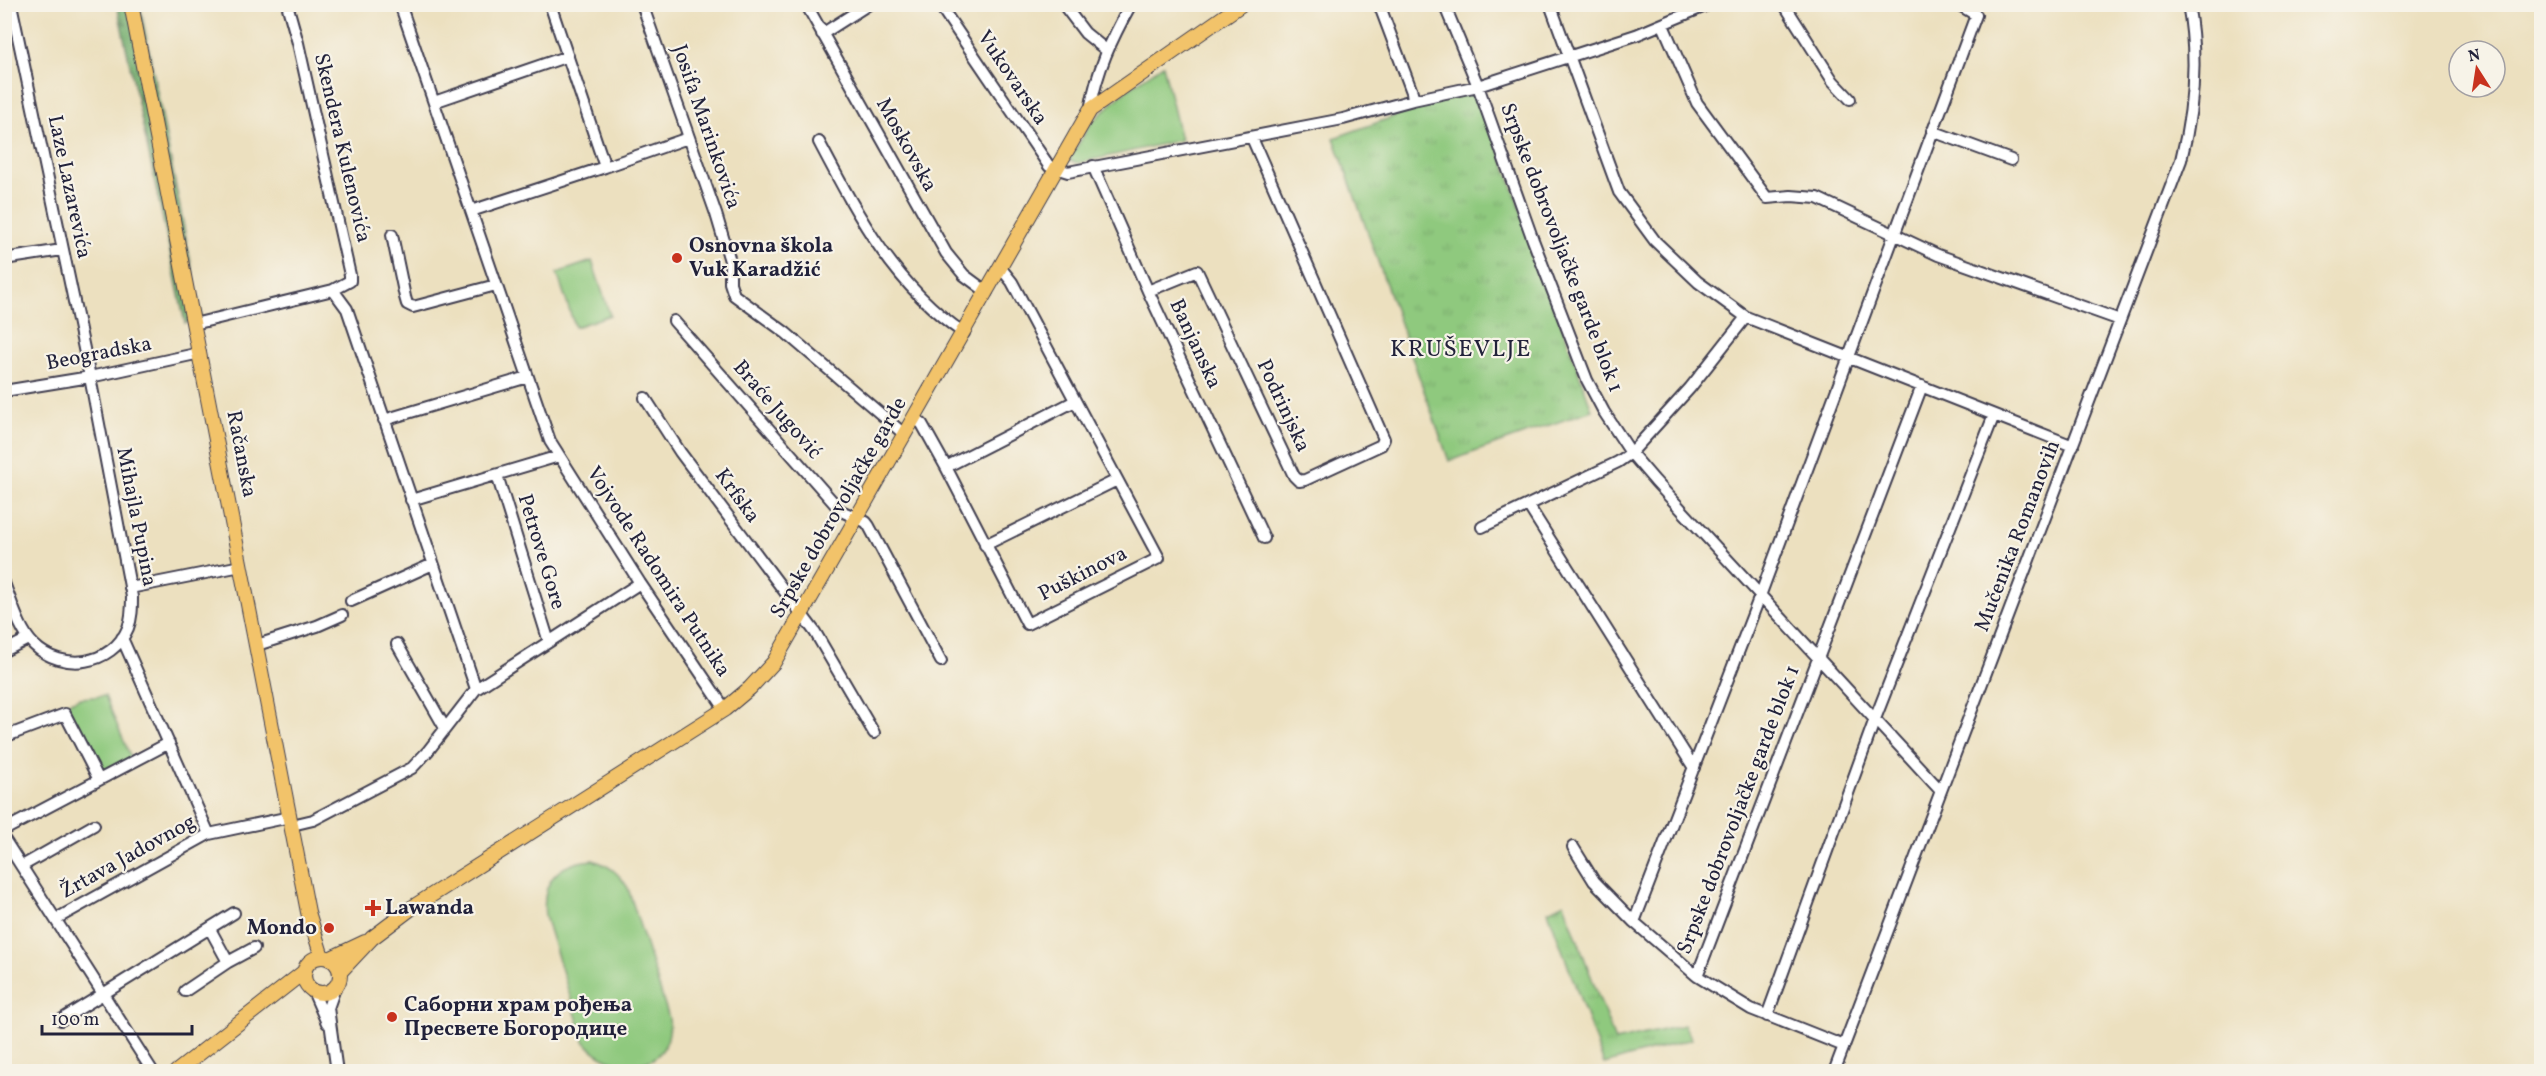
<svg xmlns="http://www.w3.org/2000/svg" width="2546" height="1076" viewBox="0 0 2546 1076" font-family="Vollkorn,serif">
	<defs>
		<pattern id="grass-tufts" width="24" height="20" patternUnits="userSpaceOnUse" patternTransform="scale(1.5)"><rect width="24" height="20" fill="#8fc97e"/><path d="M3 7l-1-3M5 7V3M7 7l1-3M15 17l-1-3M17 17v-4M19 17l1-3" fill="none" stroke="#7bac6e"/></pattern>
		<pattern id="forest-firs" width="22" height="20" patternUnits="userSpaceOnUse" patternTransform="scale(1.5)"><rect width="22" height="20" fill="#73ad6d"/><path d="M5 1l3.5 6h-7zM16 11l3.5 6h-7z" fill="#5e8c5b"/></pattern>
	</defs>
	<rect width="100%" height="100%" fill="#f7f3e8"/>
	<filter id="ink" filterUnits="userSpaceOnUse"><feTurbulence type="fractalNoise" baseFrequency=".0167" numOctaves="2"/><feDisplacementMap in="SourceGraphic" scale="12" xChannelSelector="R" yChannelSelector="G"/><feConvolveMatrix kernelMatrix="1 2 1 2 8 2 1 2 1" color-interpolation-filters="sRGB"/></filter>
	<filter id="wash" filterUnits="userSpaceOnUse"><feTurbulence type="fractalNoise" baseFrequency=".008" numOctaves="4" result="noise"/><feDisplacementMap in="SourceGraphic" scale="24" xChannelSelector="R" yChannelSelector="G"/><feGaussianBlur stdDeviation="1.35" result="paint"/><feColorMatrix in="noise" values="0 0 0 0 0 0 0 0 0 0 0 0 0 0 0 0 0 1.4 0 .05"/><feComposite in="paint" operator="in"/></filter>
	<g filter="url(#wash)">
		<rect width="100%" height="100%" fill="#ece0bf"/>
		<path fill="url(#grass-tufts)" stroke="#58765c" stroke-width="1.5" d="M1477 87 1592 410 1449 461 1334 138Z
			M1564 903 1615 1041 1684 1025 1692 1039 1604 1064 1548 911Z"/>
		<path fill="url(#forest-firs)" stroke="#4a6854" stroke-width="1.5" d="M117 5H140L202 319 185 323Z"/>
		<path fill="#8fc97e" stroke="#58765c" stroke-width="1.5" d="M1163 65 1181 140 1078 163 1069 160 1091 123 1128 89Z
			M592 261 610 315 575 327 557 273Z
			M105 696 131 758 103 771 97 769 65 704 80 698Z
			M593 860C610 866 618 872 628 888L669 1018C675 1075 611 1076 584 1041L545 916C541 881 557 863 593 860Z"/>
	</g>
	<g filter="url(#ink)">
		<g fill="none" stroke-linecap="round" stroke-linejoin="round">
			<g stroke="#403e4f" stroke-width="14">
				<path id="minor" d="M287 4 298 43 350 275V281L333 290
					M400 4 550 441 640 583 725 709
					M642 4 716 214 730 261V283L734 295 786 333 904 434
					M806 4 946 253 964 275 987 292
					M939 4 1049 166 1068 172 1343 119 1413 100 1478 86 1636 35 1710 4
					M1063 4 1085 33 1106 50
					M1379 4 1412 92 1413 100
					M1444 4 1478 86 1533 240 1587 380 1604 412 1631 453 1655 481 1940 790
					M1550 4 1619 192 1655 241 1698 282 1746 317 2073 446
					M1784 4 1833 81 1850 99
					M1663 25 1697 103 1767 198 1791 196 1817 198 1938 255 2120 320
					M822 34 869 4
					M434 102 568 56
					M1090 110C1097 70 1111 40 1131 4
					M1932 131 2011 160
					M819 142C857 214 894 286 964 333
					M1093 166 1148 291 1264 538
					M605 167 688 138
					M471 211 605 167 550 4
					M392 235 405 297 407 304 413 307 496 285
					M4 259 62 250
					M1148 291 1197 271 1294 476 1299 481 1305 480 1381 445 1384 439 1252 138
					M674 321 841 511 866 522 869 526 941 661
					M194 324 333 290 347 309 476 689
					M4 391 90 377 200 353
					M645 398 680 452 815 632 874 733
					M914 417 922 424 946 467 1027 624 1159 558 1012 282 1000 267
					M384 420 528 377
					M946 467 1075 401
					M497 475 549 642
					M411 500 559 456
					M1528 505 1694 768
					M1482 527 1618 462 1631 453 1690 388 1746 317
					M985 545 1117 480
					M4 583C12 603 19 630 34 645 62 672 112 666 128 628 132 618 132 608 132 597L90 377 11 4
					M130 588 241 566
					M351 601 433 564
					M122 638 209 834
					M397 644 445 728
					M257 645 317 626 342 615
					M4 651 28 639
					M4 737 65 714 99 780
					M292 825 313 820 412 768 428 751 476 689 640 583
					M4 830 169 743
					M4 839 153 1072
					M1573 847 1594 881 1634 922 1697 976 1751 1009 1844 1046
					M22 866 94 825
					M56 919 209 834 290 817
					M1634 922 1760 596 1976 15 1958 4
					M228 962 254 948
					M1697 976 1922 386
					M335 988 328 1008 337 1072
					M185 991 228 962 210 929
					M313 991 327 1023
					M1767 1016 1875 719 1994 415
					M61 1020 234 913
					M1834 1072 2181 160C2194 109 2198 57 2188 4"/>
			</g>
			<g stroke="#403e4f" stroke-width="16">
				<path id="major" d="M131 4 308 912 322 957
					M304 975a18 18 0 1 1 36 0a18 18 0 1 1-36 0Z
					M329 959 365 942
					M340 972 372 938 413 907 725 709 750 688 774 662 1090 110 1242 4
					M176 1072 305 971"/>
			</g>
			<use href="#minor" stroke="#fff" stroke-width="10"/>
			<use href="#major" stroke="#f2c36a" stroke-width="14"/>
		</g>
	</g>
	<g fill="#c8321e" stroke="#f7f3e8" stroke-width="2">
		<circle cx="677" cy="258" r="6"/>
		<path d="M370 899h6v6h6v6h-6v6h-6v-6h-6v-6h6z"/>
		<circle cx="329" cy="928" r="6"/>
		<circle cx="392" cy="1017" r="6"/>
	</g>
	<g text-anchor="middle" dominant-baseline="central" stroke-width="4.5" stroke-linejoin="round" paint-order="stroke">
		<g font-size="21" fill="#22223b" stroke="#f7f3e8">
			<text transform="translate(1012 78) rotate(56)">Vukovarska</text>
			<text transform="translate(706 127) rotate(71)">Josifa Marinkovića</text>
			<text transform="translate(906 145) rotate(61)">Moskovska</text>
			<text transform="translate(342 148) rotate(77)">Skendera Kulenovića</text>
			<text transform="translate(69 187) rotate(78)">Laze Lazarevića</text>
			<text transform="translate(1561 248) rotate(69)">Srpske dobrovoljačke garde blok 1</text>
			<text transform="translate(1195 344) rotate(65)">Banjanska</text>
			<text transform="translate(99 354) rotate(-11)">Beogradska</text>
			<text transform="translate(1283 406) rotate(65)">Podrinjska</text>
			<text transform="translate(777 410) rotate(49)">Braće Jugović</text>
			<text transform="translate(241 454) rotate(79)">Račanska</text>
			<text transform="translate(737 496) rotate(54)">Krfska</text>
			<text transform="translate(839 508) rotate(-60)">Srpske dobrovoljačke garde</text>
			<text transform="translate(136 517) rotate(79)">Mihajla Pupina</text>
			<text transform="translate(2018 536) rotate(-69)">Mučenika Romanovih</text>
			<text transform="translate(541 552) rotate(73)">Petrove Gore</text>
			<text transform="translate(658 572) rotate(57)">Vojvode Radomira Putnika</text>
			<text transform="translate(1083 574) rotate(-27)">Puškinova</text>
			<text transform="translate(1739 810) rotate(-69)">Srpske dobrovoljačke garde blok 1</text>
			<text transform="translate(128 857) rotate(-29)">Žrtava Jadovnog</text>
		</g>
		<g font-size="21" font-weight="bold" fill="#22223b" stroke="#f7f3e8" text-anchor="start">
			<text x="689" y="246">Osnovna škola<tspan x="689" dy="24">Vuk Karadžić</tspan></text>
			<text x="385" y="908">Lawanda</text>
			<text x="317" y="928" text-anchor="end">Mondo</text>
			<text x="404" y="1005">Саборни храм рођења<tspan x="404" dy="24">Пресвете Богородице</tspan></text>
		</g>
		<g font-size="24" letter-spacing="1.5" fill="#22223b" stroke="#f7f3e8">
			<text x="1461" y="350">KRUŠEVLJE</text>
		</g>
	</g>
	<rect width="2546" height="1076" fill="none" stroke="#f7f3e8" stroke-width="24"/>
	<g transform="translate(2477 69) rotate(348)"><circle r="28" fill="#f7f3e8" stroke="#a29fa3" stroke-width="1.5"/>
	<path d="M0-4.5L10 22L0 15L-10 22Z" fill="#c8321e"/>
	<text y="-9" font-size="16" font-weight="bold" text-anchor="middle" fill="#22223b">N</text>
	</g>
	<path d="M42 1025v9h150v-9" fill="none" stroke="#22223b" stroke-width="3"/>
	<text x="51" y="1025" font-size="18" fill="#22223b" stroke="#f7f3e8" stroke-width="4.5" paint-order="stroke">100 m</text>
</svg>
